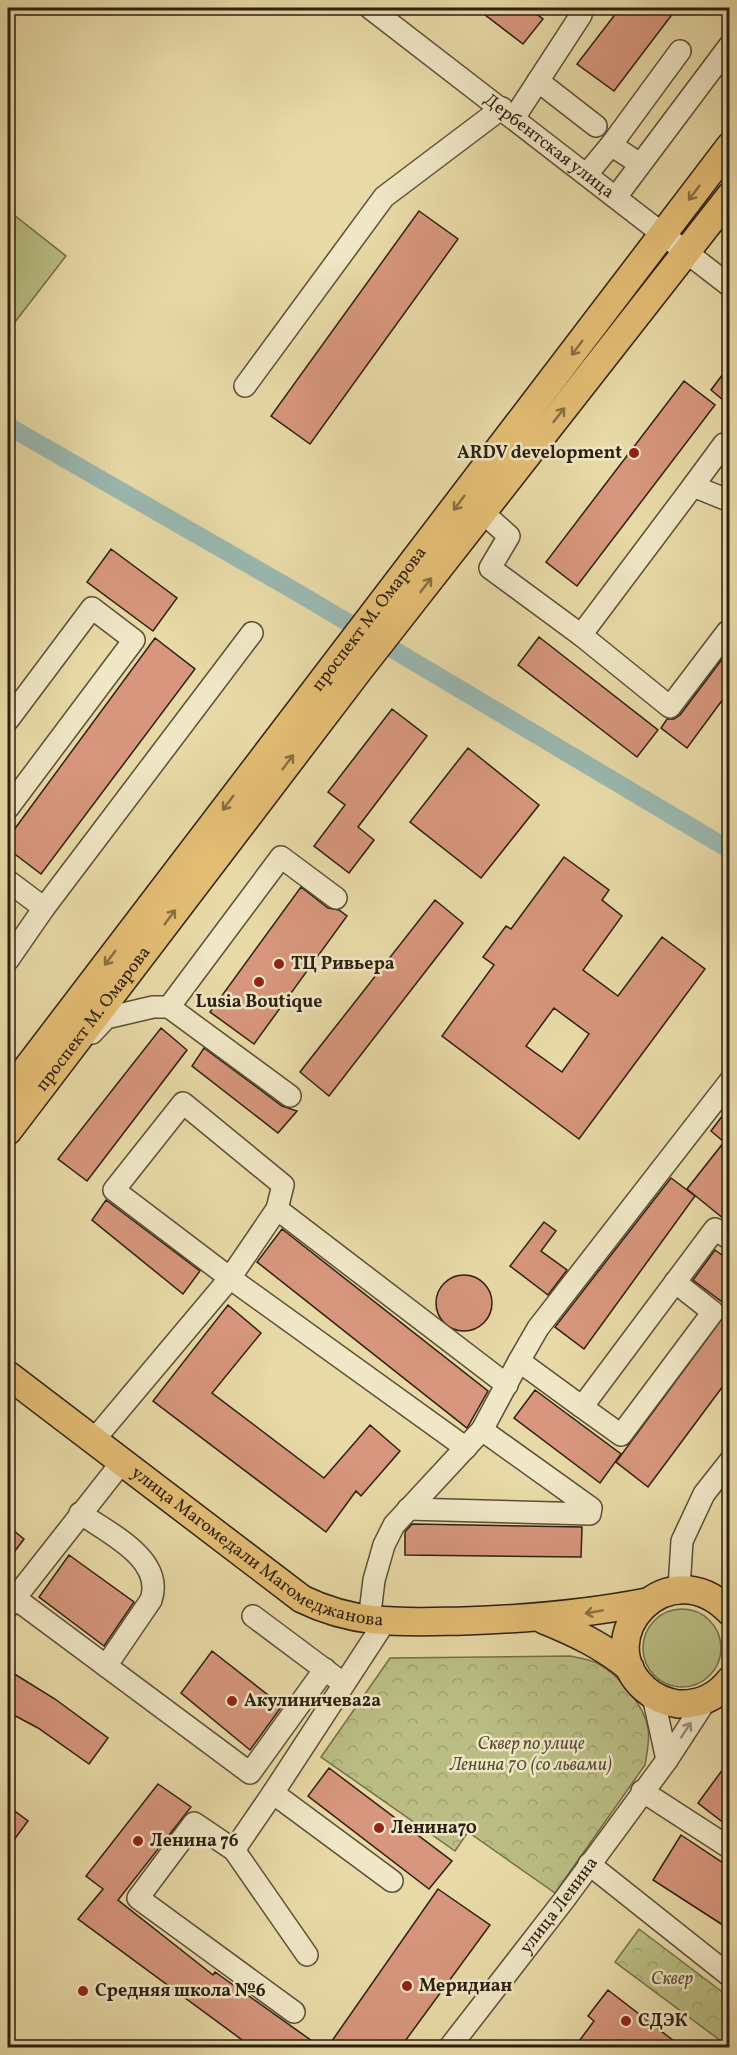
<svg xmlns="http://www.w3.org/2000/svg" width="737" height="2055" viewBox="0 0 737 2055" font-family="Vollkorn,serif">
	<defs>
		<pattern id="park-crowns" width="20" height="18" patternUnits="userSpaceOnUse" patternTransform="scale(1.5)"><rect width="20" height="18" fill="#babe84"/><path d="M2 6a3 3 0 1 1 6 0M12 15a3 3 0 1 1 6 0" fill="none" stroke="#a0a371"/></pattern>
	</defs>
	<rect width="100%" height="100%" fill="#e8daa7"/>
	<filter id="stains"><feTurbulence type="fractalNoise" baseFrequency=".00333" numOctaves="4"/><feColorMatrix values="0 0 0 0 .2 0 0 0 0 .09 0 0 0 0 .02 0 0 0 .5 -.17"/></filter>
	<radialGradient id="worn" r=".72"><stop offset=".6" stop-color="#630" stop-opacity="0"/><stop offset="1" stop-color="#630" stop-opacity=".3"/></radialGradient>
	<path fill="#babe84" stroke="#736e4a" stroke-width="1.5" d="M9 211 66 256 8 331V213Z
		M643 1648a39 39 0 1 1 78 0a39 39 0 1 1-78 0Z"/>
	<path fill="url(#park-crowns)" stroke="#736e4a" stroke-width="1.5" d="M570 1656C579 1658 589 1659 597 1663 618 1674 644 1705 648 1728 650 1740 647 1753 645 1765L555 1893 468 1832 455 1851 321 1757 390 1658Z
		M639 1929 729 1997V2047L615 1962Z"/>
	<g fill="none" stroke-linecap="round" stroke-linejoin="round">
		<path stroke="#9ab8b1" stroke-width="18" d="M8 426 300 594 730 850"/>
	</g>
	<path fill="#d7967d" stroke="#2c1f11" stroke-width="1.5" fill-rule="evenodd" d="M476 8H528L543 19 523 44Z
		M620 8H677L614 91 577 64Z
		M419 211 458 239 310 444 271 416Z
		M729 366V405L711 390Z
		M684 381 715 405 577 586 546 562Z
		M111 549 177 598 153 631 87 582Z
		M539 637 658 730 637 757 518 665Z
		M155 638 195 669 41 874 8 849V838Z
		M729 650V691L687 748 661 728 667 719H674L680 715Z
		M392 709 427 736 358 827 374 840 349 873 314 846 345 805 328 792Z
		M468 748 539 805 481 878 410 822Z
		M564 857 609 890 602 900 622 916 583 970 618 996 662 937 705 969 579 1139 442 1036 494 965 483 957 506 926 511 929ZM554 1008 589 1034 562 1072 526 1046Z
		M301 887 328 908 339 910 347 916 254 1044 210 1012Z
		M435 900 463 923 329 1096 300 1072Z
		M161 1028 187 1050 87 1181 58 1159Z
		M204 1048 282 1106 297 1111 278 1133 192 1066Z
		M729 1107V1223L687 1189 724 1142 711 1131Z
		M671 1178 695 1196 584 1349 555 1327Z
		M106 1200 200 1271 183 1294 92 1220Z
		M544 1222 556 1231 541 1251 567 1270 548 1295 510 1266Z
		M282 1229 488 1391 467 1428 257 1262Z
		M715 1250 729 1260V1307L693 1280Z
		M436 1303a28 28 0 1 1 56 0a28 28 0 1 1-56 0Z
		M228 1305 261 1333 212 1393 324 1478 370 1425 400 1451 361 1496 356 1491 326 1532 153 1401Z
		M729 1309V1378L648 1487 616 1462Z
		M535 1390 621 1454 600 1483 514 1418Z
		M412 1524 582 1527 581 1557 405 1555V1532Z
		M8 1526 24 1539 8 1560Z
		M69 1555 134 1602 104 1646 39 1597Z
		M212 1651 282 1706 250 1750 181 1693Z
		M8 1670 55 1699 108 1738 89 1764 38 1728 8 1712Z
		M729 1761V1827L698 1803Z
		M329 1768 452 1861 429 1889 308 1796Z
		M158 1784 191 1807 118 1900 213 1975 215 1972 322 2048H253L78 1919 103 1889 86 1876Z
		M8 1806 28 1821 8 1848Z
		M681 1835 729 1867V1929L653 1880Z
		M438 1889 490 1925 400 2048H327Z
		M608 1990 683 2048H629L619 2040 613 2048H574L594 2021 588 2016Z"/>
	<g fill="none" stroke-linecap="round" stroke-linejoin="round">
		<g stroke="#5b4e36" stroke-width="24">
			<g id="minor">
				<path id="s1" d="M370 8 730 286"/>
				<path d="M538 81 596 126"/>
				<path d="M514 118 581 15 582 8"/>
				<path d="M611 145 680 51"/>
				<path d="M587 174 611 145 640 164"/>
				<path d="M616 197 730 45"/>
				<path d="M245 386 384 197 502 108"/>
				<path d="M693 486 724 444"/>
				<path d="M482 512 509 536 490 568 581 635"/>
				<path d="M727 632 670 707 581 635 693 486 730 501"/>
				<path d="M8 720 92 608 134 640 8 808"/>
				<path d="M8 881 44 908"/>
				<path d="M8 960 44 908 252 633"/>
				<path d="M169 1007 290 1096"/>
				<path d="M92 1033 106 1018 153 1007H169L281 857 336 898"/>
				<path d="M277 1209 507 1385"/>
				<path d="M519 1361 538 1328 730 1081"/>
				<path d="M582 1407 621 1435 713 1312 675 1282"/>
				<path d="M93 1441 230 1278 277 1209 283 1185 183 1103 114 1190 230 1278 466 1448"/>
				<path d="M408 1509 590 1514 591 1508 482 1430"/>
				<path d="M80 1513C108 1533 165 1559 151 1600L106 1666"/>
				<path d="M679 1588 682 1541 704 1494 730 1461"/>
				<path d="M8 1593 250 1773 325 1669"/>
				<path d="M8 1607 122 1462"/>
				<path d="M253 1616 336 1678"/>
				<path d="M369 1621 374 1580 384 1545 394 1525 482 1430 519 1361 582 1407 715 1229 730 1239"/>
				<path d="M384 1623 273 1793 392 1881"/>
				<path d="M653 1696 667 1760"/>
				<path d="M642 1791 730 1848"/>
				<path d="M273 1793 234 1850 194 1823 138 1898 294 2012"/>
				<path d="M234 1850 307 1955"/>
				<path d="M589 1864 730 1976"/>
				<path id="s2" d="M449 2048 564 1900 667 1760 706 1700"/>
			</g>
		</g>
		<g stroke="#2c1f11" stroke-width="30">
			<g id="major">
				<path id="s3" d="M8 1093 730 146"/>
				<path id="s4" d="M8 1131 359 670 730 196"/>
				<path id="s5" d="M8 1375 302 1599C357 1626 405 1622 464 1621 526 1619 585 1614 647 1602"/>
				<path d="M730 1612C669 1548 587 1637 645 1689 655 1698 665 1702 678 1704 699 1705 717 1697 730 1680"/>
				<path d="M544 1620C576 1633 603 1646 630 1668"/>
			</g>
		</g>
		<use href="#minor" stroke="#f0e7c6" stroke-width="21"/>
		<use href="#major" stroke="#e4bd74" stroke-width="27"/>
	</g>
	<defs><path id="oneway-shaft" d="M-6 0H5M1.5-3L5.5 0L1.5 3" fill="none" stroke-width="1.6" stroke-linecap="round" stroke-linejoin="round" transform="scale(1.5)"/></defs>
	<g stroke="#886e42">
		<use href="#oneway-shaft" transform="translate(694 193) rotate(127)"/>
		<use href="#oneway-shaft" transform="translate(577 348) rotate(127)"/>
		<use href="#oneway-shaft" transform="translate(559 415) rotate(-52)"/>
		<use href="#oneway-shaft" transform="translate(459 503) rotate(127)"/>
		<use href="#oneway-shaft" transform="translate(426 585) rotate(-52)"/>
		<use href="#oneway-shaft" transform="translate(288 762) rotate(-53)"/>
		<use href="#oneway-shaft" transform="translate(228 803) rotate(127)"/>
		<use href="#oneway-shaft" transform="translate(170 917) rotate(-53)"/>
		<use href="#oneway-shaft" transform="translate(110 958) rotate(127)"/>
		<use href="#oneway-shaft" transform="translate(594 1612) rotate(170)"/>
	</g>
	<use stroke="#988d75" href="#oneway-shaft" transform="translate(686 1730) rotate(-57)"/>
	<g fill="#8f2418" stroke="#f0e7c6" stroke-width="2">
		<circle cx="634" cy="453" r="6"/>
		<circle cx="279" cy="964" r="6"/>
		<circle cx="259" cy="982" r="6"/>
		<circle cx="232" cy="1701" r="6"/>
		<circle cx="379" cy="1828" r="6"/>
		<circle cx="138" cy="1841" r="6"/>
		<circle cx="407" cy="1986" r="6"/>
		<circle cx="83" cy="1991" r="6"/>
		<circle cx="626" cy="2021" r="6"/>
	</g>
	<g text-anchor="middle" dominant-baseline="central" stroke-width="5" stroke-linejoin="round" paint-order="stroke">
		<g font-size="18" fill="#2c1f11" stroke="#f0e7c6">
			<text stroke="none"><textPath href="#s1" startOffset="226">Дербентская улица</textPath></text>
			<text stroke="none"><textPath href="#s3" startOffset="596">проспект М. Омарова</textPath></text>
			<text stroke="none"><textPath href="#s4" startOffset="141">проспект М. Омарова</textPath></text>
			<text stroke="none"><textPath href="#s5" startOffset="306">улица Магомедали Магомеджанова</textPath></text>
			<text stroke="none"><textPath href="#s2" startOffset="180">улица Ленина</textPath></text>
		</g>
		<g font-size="18" font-weight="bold" fill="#2c1f11" stroke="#f0e7c6" text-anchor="start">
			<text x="622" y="453" text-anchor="end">ARDV development</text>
			<text x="291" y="964">ТЦ Ривьера</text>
			<text x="259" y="1002" text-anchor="middle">Lusia Boutique</text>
			<text x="244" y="1701">Акулиничева2а</text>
			<text x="391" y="1828">Ленина70</text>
			<text x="150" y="1841">Ленина 76</text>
			<text x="419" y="1986">Меридиан</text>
			<text x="95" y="1991">Средняя школа №6</text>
			<text x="638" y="2021">СДЭК</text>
		</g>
		<g font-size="18" font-style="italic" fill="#574f34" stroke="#f0e7c6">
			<text x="531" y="1744">Сквер по улице<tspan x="531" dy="21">Ленина 70 (со львами)</tspan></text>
			<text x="672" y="1979">Сквер</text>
		</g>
	</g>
	<rect width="737" height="2055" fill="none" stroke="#e8daa7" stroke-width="30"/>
	<rect x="9" y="9" width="719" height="2037" fill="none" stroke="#2c1f11" stroke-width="3"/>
	<rect x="15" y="15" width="707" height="2025" fill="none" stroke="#2c1f11" stroke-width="1.5"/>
	<rect width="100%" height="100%" filter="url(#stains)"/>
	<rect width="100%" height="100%" fill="url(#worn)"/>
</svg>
